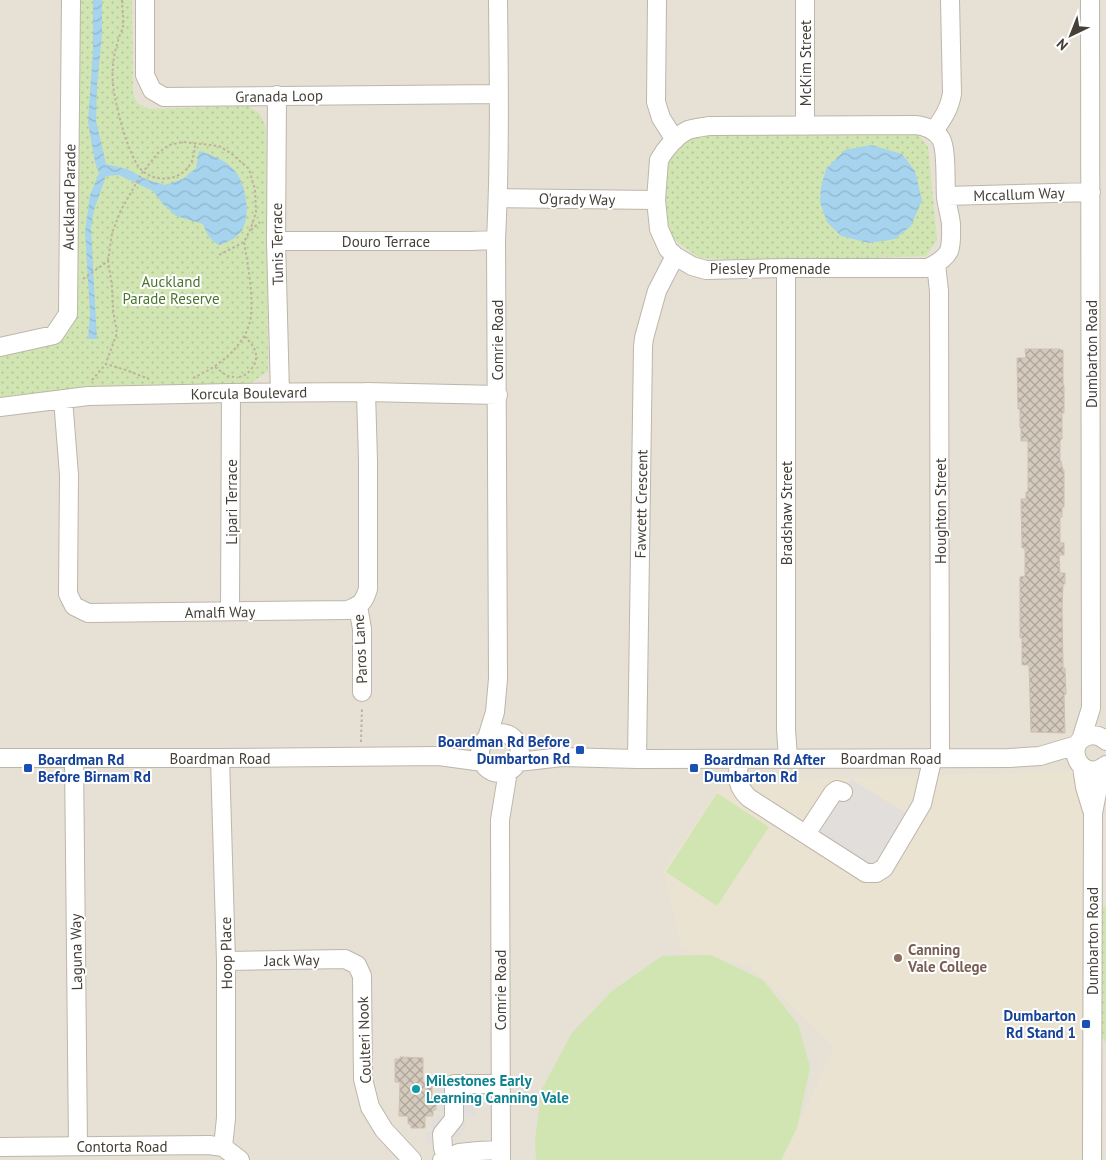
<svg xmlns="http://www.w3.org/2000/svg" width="1106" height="1160" viewBox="0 0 1106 1160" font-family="'PT Sans',sans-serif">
	<defs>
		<pattern id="park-dots" width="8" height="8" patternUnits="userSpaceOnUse" patternTransform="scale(1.25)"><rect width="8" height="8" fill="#d0e5b1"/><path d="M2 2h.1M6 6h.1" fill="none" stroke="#b4c699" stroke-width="1.8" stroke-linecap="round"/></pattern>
		<pattern id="water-waves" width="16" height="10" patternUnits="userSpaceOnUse" patternTransform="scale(1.25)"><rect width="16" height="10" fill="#a6d3ed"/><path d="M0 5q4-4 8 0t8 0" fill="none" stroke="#90b6cc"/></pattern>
		<pattern id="building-cross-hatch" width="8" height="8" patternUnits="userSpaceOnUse" patternTransform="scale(1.25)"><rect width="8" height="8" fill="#d4cabd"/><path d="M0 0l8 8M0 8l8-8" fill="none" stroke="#aea59a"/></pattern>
	</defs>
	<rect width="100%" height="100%" fill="#f2eee7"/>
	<path fill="#e6e0d5" d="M0 0H1106V1160H0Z"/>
	<path fill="#ebe3d1" d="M1083 771 1081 1160H782L834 1047 750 966 681 949 675 919 663 871 724 781Z"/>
	<path fill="#d0e5b1" d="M717 793 769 827 717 906 666 872Z
		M711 955 763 980 798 1024 810 1067 797 1128 781 1160H536L535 1140 542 1089 572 1033 612 991 662 956Z"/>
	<path fill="url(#park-dots)" d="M77 0H132L133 94 137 103 149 109 248 106 260 114 266 127 268 371 250 384 96 388 0 399V356L54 344 66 335 74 321Z
		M685 131H915L928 147 937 240 926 256 787 261 700 258 673 239 657 191 663 153Z
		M1099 907H1106V1043L1099 1033Z"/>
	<path fill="#e1dedb" d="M851 779 907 814 872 867 817 831Z
		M437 1082H459L475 1091V1116H459L468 1123 456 1139 449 1133 446 1143H427L426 1132 435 1131 429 1124 438 1114 445 1121 450 1112H437Z"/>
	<path fill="url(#water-waves)" d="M93 0H102V35L97 86 96 121 106 164 127 169 148 180 165 185 183 179 196 168 199 151C212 155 226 160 235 171 246 184 251 215 242 230 237 238 228 242 220 245 211 242 206 233 203 224L176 216 163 204 153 191 119 175 106 176 94 210 91 228 97 339H88L90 313 85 232 90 195 99 173 95 162 88 122 93 50Z
		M871 145 902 154 915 171 922 200 911 226 895 239 869 243 841 236 827 222 820 202 821 187 826 169 845 150Z"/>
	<path fill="url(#building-cross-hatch)" stroke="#cec1b0" d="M1025 349H1060V350H1063V385H1064V413H1062V439H1061L1060 441V461H1061L1063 470H1064V507H1062V517H1060V543H1064V555H1059L1060 573H1065V584H1063L1062 608 1063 668H1065L1066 694 1064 695 1065 733 1031 732 1029 665H1022V638H1020V577L1025 576V548H1022L1021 499H1026V492H1028V441H1021V428H1020V409H1018L1017 358H1026Z
		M400 1057 423 1058V1082H432V1096H436V1110H433V1116H425V1128H411V1124H408V1116H399L400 1082H395V1059H400Z"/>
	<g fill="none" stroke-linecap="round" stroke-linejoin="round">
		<g stroke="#bdb6aa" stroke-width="20">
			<path id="minor" d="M145 0V75L152 90 164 97 499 94
				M657 0 656 102 661 118 675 140
				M277 95 276 241 280 393
				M915 125C926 126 935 129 941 139 947 149 945 184 946 197 947 206 950 215 951 224 951 232 952 243 949 251 945 259 936 264 928 268H786L706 270 692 266 675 256 668 249 659 229 656 200 659 160C665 149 676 136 688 130 694 128 702 127 709 126Z
				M805 126V0
				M934 131C943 118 949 110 952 94L950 0
				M946 196 1091 192
				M498 198 656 200
				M276 241H470L496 240
				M936 264 939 291 940 758
				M786 268V729L788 758
				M0 347 54 335 68 314 71 0
				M63 399 69 475 68 594 74 606 88 613 348 610C361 605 364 602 368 589V461L366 392
				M0 407 88 396 231 393 366 392 498 395
				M358 606 362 629V692
				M230 611 231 393
				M480 753a20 20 0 1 1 40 0a20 20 0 1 1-40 0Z
				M487 738 495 712 498 679 496 240C500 160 499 80 498 0
				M1081 740 1091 708 1090 0
				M1106 741C1101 736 1095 734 1088 736 1062 744 1081 785 1106 765
				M0 758H220L439 756 483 762
				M74 758 78 1146
				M220 758 226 961V1118L223 1147
				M637 759 643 347 644 338 657 291 675 256
				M739 759C738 776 735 785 749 798L866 873H876L884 868 922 804 931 765 930 758
				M518 762 562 757 637 759 1009 758 1040 756 1077 745
				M1082 767 1085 787 1092 810
				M806 834 833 793 837 790 843 792
				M226 961 345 959 357 965 362 976 363 1079 370 1107 384 1130 412 1160
				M0 1147 209 1145 223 1147 240 1160
				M446 1158 443 1148 442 1134 454 1119V1084H500
				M442 1160 459 1153 478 1151 500 1150
				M501 1160 500 820 508 771
				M1092 1160 1093 813 1098 788 1104 767"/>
		</g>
		<path stroke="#bfb19c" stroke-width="2" stroke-dasharray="2.5 2.5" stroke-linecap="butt" d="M122 0C122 9 124 18 123 27 122 31 119 36 118 41 112 59 111 79 115 97 119 118 127 148 138 166 151 184 182 183 192 161 194 155 195 149 195 143
			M251 230 260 222
			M108 261 112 233 121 210 142 173 158 153 169 145 183 142 219 146 232 154 249 169 255 190 256 212 251 228 244 242 219 255
			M83 279 108 261 112 286 113 310 117 333 106 363
			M215 367 227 376 234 377
			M239 377C245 376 248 373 252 368 261 356 254 345 244 336
			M193 378C218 367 248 345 251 315 253 291 248 266 244 242
			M92 380 106 364 126 370 149 379
			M361 742 362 707"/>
		<use href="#minor" stroke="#fff" stroke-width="18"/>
	</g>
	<g fill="#1a4fb4" stroke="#fff" stroke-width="2">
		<rect x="575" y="745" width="10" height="10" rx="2.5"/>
		<rect x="23" y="763" width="10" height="10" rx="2.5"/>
		<rect x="689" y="763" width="10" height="10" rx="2.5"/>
		<rect x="1081" y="1019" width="10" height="10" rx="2.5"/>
	</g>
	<circle fill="#8d6e63" stroke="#fff" stroke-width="2" cx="898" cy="958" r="5"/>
	<circle fill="#0f9aa8" stroke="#fff" stroke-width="2" cx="416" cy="1089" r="5"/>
	<g text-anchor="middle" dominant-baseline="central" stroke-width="4" stroke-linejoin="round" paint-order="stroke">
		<g font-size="15" fill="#453f36" stroke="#fff">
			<text transform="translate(805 63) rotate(-90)">McKim Street</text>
			<text transform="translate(279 96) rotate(-1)">Granada Loop</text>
			<text transform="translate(1019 194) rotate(-2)">Mccallum Way</text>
			<text transform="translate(69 197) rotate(-89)">Auckland Parade</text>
			<text transform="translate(577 199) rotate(1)">O'grady Way</text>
			<text x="386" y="241">Douro Terrace</text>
			<text transform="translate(277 244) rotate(-91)">Tunis Terrace</text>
			<text x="770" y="268">Piesley Promenade</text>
			<text transform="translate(497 340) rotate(-90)">Comrie Road</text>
			<text transform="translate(1091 354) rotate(-90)">Dumbarton Road</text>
			<text transform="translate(249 393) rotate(-1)">Korcula Boulevard</text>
			<text transform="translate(231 502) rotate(-90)">Lipari Terrace</text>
			<text transform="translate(641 504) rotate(-89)">Fawcett Crescent</text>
			<text transform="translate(940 511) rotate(-90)">Houghton Street</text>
			<text transform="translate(786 513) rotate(-90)">Bradshaw Street</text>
			<text transform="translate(220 612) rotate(-1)">Amalfi Way</text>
			<text transform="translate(360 649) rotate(-93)">Paros Lane</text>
			<text x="220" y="758">Boardman Road</text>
			<text x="891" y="758">Boardman Road</text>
			<text transform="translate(1092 941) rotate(-90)">Dumbarton Road</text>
			<text transform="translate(76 952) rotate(-91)">Laguna Way</text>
			<text transform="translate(226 953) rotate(-91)">Hoop Place</text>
			<text transform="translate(292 960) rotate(-1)">Jack Way</text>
			<text transform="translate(500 990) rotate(-90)">Comrie Road</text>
			<text transform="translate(364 1040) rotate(-92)">Coulteri Nook</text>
			<text x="122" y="1146">Contorta Road</text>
		</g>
		<g font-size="15" fill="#4a742c" stroke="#fff">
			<text x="171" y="281">Auckland<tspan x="171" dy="17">Parade Reserve</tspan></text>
		</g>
		<g font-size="15" font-weight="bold" fill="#164399" stroke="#fff" text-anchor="end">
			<text x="570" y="741">Boardman Rd Before<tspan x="570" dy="17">Dumbarton Rd</tspan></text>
			<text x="38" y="759" text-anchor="start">Boardman Rd<tspan x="38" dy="17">Before Birnam Rd</tspan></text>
			<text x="704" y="759" text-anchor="start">Boardman Rd After<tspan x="704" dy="17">Dumbarton Rd</tspan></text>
			<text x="1076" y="1015">Dumbarton<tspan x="1076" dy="17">Rd Stand 1</tspan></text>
		</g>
		<g font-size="15" font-weight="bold" fill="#785e54" stroke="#fff" text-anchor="start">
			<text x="908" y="949">Canning<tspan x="908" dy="17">Vale College</tspan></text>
		</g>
		<g font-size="15" font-weight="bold" fill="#0d838f" stroke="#fff" text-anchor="start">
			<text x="426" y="1080">Milestones Early<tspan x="426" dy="17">Learning Canning Vale</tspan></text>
		</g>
	</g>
	<g transform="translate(1071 35) rotate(223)" stroke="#ffffff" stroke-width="4" paint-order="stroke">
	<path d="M0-4L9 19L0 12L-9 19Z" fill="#453f36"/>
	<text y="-8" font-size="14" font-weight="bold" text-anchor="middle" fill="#453f36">N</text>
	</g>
</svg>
